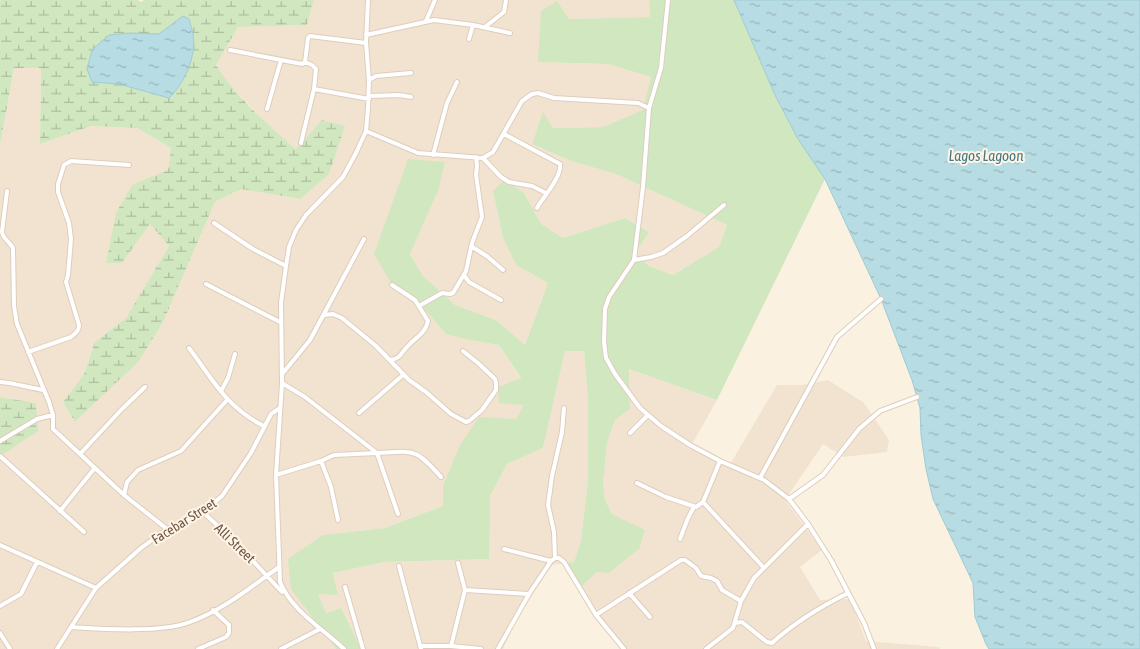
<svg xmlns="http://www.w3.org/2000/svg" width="1140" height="649" viewBox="0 0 1140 649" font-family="'Asap Condensed',sans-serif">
	<defs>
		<pattern id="wetland-marsh" width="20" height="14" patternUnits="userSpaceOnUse" patternTransform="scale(1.25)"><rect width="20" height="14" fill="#d0e7c0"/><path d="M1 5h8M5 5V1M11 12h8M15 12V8" fill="none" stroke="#adbe9e"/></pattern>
		<pattern id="water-ripples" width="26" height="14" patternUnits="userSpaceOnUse" patternTransform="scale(1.25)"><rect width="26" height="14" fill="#b7dce3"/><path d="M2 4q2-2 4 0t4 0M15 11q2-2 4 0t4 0" fill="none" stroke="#99b5ba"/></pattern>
	</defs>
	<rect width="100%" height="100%" fill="#fbf1e1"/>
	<path fill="#f2e3d0" d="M314 0H649L650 17 569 19 538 62 608 64 651 77 644 110 603 127 553 128 543 113 532 144 571 161 616 174 727 225 719 247 673 275 649 266 635 254 649 232 625 218 563 238 540 224 524 193 493 191 503 238 516 265 548 283 525 345 496 320 455 305 423 276 410 254 438 191 391 283 425 310 446 334 469 340 499 345 521 379 525 404 516 420 443 486V506L385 528 323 535 304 607 336 649H0V460L2 455 35 403 0 397V145L14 68H41L40 144 91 126 137 128 171 148 168 170 122 263 150 224 169 246 126 318 95 342 84 374 63 402 75 422 139 361 163 322 215 202 241 189 300 199 296 149 266 123 227 82 216 65 238 27 307 25Z
		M584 350 588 398V479L581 541 574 562 552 565 519 614 503 649H361L341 608 326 613 317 593 338 595 333 573 384 562 488 559 490 496 507 464 543 448 565 351Z
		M629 369 717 400 691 446 729 466 777 385H802L828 380 864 403 889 440 887 452 843 457 823 444 785 500 822 550 800 567 820 600 850 599 866 641 939 647 940 649H620L580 588 597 572 609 573 640 548 645 531 612 514 605 500 603 483 607 443 615 420 630 409Z"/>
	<path fill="#d0e7c0" d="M649 0H734L775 95 798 139 825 179 717 400 629 369 630 409 615 420 607 443 603 483 605 500 612 514 645 530 640 548 609 573 597 572 580 588 564 563 574 562 581 541 588 480V398L584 351H565L543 448 507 464 490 496 489 559 384 562 333 573 338 595 318 594 326 613 341 608 361 649H336L291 589 288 559 323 535 385 528 443 506V486L460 445 479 417 516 419 524 405 499 403 498 387 521 378 499 345 469 340 446 334 425 310 391 283 374 254 408 159 445 162 438 191 410 254 423 276 455 305 496 320 525 345 548 283 516 265 503 238 493 191 504 180 524 193 541 224 563 238 625 218 649 232 635 254 649 266 673 275 719 247 727 225 616 174 571 161 532 144 543 112 553 128 603 127 643 110 651 77 608 64 538 62 541 11 557 1 569 19 650 17Z"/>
	<path fill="url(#wetland-marsh)" fill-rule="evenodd" d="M0 0H138L141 2 144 0H314L307 25 238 27 216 65C237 98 267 124 296 149L322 120 345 126 329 174 300 199 241 189 215 202 163 322 139 361 75 422 63 402 84 374 95 342 126 318 169 246 150 224 122 263H106L116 213 132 185 168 170 171 148 137 128 91 126 40 144 41 68H14L0 145ZM129 33 194 36C191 60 187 81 169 98L119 84 92 81 108 35Z
		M0 397 36 403 38 431 2 455 0 460Z"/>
	<path fill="url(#water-ripples)" stroke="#9dccd4" d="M734 0H1140V649H989L986 644 975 617 973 583 933 499 926 469 921 435 920 408 912 380 881 299 825 179 798 139 775 95Z
		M183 16 189 19C190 24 192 29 193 34 197 56 184 84 169 98L119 84 92 82 87 69 92 50 109 35 129 33 159 34Z"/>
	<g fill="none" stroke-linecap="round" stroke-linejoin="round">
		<g stroke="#decdbd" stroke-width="6">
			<path id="minor" d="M668 0 661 68 649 108 643 187 634 260 609 297 605 309 604 342 606 358 615 374 640 408 661 426 690 445 720 461 764 480 789 499 808 524 831 560 864 623 874 649
				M426 21 435 0
				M485 27 504 12 506 0
				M366 35 434 20 473 25 510 33
				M469 39 473 25
				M230 50 302 64 305 62 312 65 316 69 314 89 369 99
				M305 62 308 38 310 36 366 43
				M369 80 376 76 411 73
				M369 96 399 95 411 97
				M267 109 281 60
				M366 131 418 153 483 158 493 152 522 101 532 94 538 93 554 98 638 103 649 108
				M504 134 560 164C562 177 543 197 537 208
				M301 143 314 89
				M433 155 447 103 457 82
				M483 158 501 177 509 182 532 186 546 193
				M7 191 2 232C3 239 10 242 13 248L14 306 17 324 49 402 53 415V429L124 495 167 529
				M214 223 253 249 286 266
				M471 246 488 257 503 270
				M634 260 651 257 663 253 687 236 724 205
				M464 275 469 282 501 300
				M206 284 280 322
				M419 306 442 293 450 294 453 293 466 271 472 243 482 217 476 175 477 166 476 157
				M324 315 333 314 342 318 376 346 409 380 426 392 451 414 466 422 469 421 482 410 496 390V383L495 379 478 363 463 351
				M189 348C213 380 227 408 264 426
				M28 352 71 337C76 333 79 331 79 325L66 282 68 275 71 239 69 223 58 192V184L64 165 71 161 129 165
				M390 360C401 359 401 352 408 346 416 337 425 334 428 321L415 300 392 285
				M283 373 310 340 364 239
				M0 382C15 383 29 388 44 390
				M282 383 305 397 377 453C415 451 415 448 441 477
				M221 391 228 378 235 354
				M359 413 403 375
				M630 433 648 415
				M0 441 37 419 53 415
				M80 454 122 409 145 387
				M0 456 84 532
				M321 461 331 487 338 520
				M276 475 321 461 334 455 377 453 398 514
				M760 478 837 337 881 299
				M637 483 666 497 696 507 703 502 720 461
				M124 495 127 482 138 470 181 451 227 400
				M789 499 823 475 859 429 880 411 917 397
				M703 502 764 568
				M60 511 94 469
				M203 512 237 544 282 592
				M680 539 688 518 694 507
				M0 545 96 588
				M504 549 551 561
				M555 558 554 532 548 505 552 476 562 432 564 408
				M555 558H559L564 562 596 615 624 649
				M458 563 465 590
				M399 566 421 649
				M345 587 363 649
				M629 593 650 617
				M0 606 21 594 37 562
				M596 615 681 560H685L696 568 701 576 711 578 717 581 722 590 741 601
				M735 623 742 622 767 642 772 643C795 622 820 607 848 593
				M71 627C103 629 161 633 190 622 223 610 251 587 279 567
				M0 633 10 649
				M420 646H451L481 649
				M451 646 465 590 529 594
				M57 649 96 588 141 548 167 529 203 512 222 496 251 453 271 414 280 408
				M198 649 226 637 229 633V625L213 610
				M281 649 320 629
				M344 649C322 628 292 611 280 582L276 475 282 383 281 303 286 266 289 247 296 230 306 215 343 177 356 153 366 131 368 108 369 80 366 43 368 0
				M498 649 529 594 551 561 555 558
				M706 649 733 628 741 601 754 578 808 524"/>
		</g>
		<use href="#minor" stroke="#fff" stroke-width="4"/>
	</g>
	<g text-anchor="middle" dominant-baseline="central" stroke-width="4" stroke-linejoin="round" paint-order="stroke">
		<g font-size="14" fill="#715749" stroke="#fef5e6">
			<text transform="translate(184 521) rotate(-32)">Facebar Street</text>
			<text transform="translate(235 543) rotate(44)">Alli Street</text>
		</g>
		<g font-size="15" font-style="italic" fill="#447984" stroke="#fef5e6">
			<text x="986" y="155">Lagos Lagoon</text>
		</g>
	</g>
</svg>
